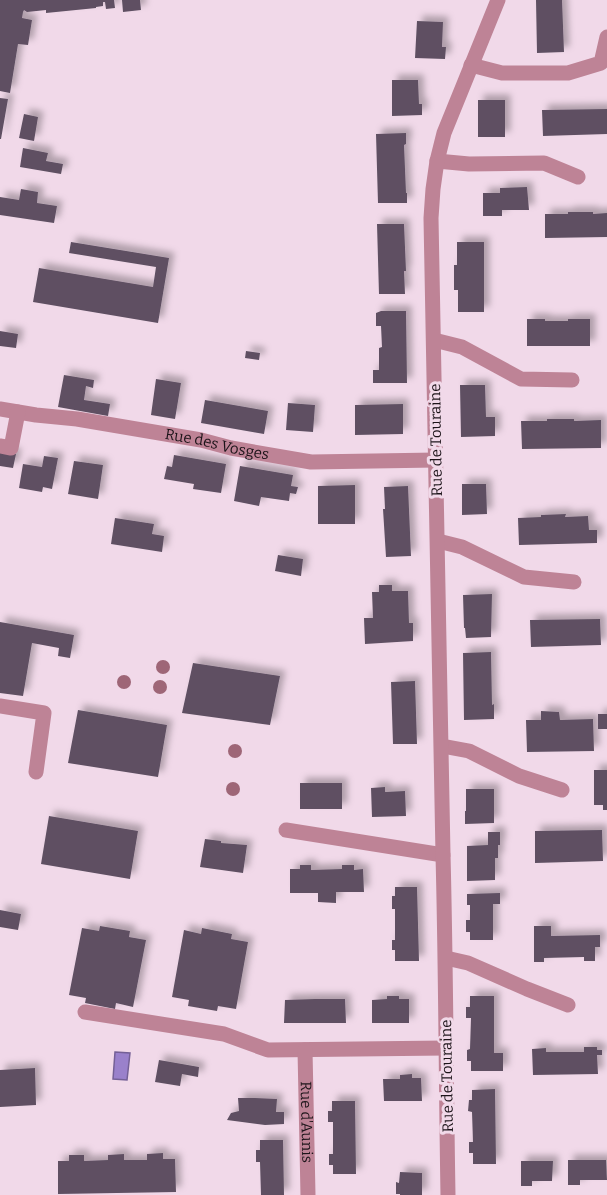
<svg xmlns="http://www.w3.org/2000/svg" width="607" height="1195" viewBox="0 0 607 1195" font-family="Bitter,serif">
	<defs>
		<filter id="shadow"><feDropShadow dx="5.5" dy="-5.5" stdDeviation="3" flood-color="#0004"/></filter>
	</defs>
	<rect width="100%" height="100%" fill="#f1d9e9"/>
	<path fill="#9a81cb" stroke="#746096" stroke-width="1.5" d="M115 1052 130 1053 127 1080 113 1079Z"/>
	<path fill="#5e5062" filter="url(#shadow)" d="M0 0H114L115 8 106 9 105 2H103V6L96 7V8L46 13V10L27 12 24 10 23 12 22 18 32 20 28 45 18 44 10 93 0 91Z
		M122 0H140L141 10 123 12Z
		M536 0H562L564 52 537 53Z
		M417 21 443 22 442 47H446L445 59 415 58Z
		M392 80H418L419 104H422V115L392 116Z
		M0 98 8 99 1 139H0Z
		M478 100H505V137H478Z
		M607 109V134L543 136 542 110Z
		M24 114 38 117 34 141 19 138Z
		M406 133V144L404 145 406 193H407V203H378L376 134Z
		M23 148 48 153 46 161 63 164 61 174 20 167Z
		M527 187 529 210H502V216H483V193H500V188Z
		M21 189 38 192 37 203 57 206 54 223 0 215V197L19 200Z
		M568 212H593V214L607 213V237L545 238V214H568Z
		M377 224H404L406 271H404L405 294H379Z
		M71 242 169 258 158 323 33 302 39 268 153 287 156 267 69 253Z
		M457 242H484V312H458V290H454V265H457Z
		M381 311H406L407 383H373V370H379V348L382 347 381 326H376V313Z
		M527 319H545V321H568V319H590V346H527Z
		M0 331 18 334 16 348 0 346Z
		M246 351 260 353 259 360 245 358Z
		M64 375 94 380 93 388 86 386 84 400 110 404 108 416 58 407Z
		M156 379 181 383 175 419 151 415Z
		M460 385H485L486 417H495V436L461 437Z
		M205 400 268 411 264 434 201 423Z
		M288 403 315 405 313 432 286 430Z
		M403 404V434L355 435V405Z
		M547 419H574V421L601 420V448L522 449 521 421H547Z
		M0 451 16 454 13 468 0 466Z
		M174 455 226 464 221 493 193 489 194 484 164 479 167 466 172 467Z
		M44 456 58 458 52 489 43 487 42 492 19 488 23 464 42 467Z
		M74 461 103 465 98 499 68 494Z
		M240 466 293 475 291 486 298 487 296 494 290 493 289 501 261 497 259 506 234 501Z
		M462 484H486L487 514 462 515Z
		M355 485V524H318V486Z
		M408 486 411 556 386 557 383 509H385L384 487Z
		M566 514 565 517 588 516 589 530H597V543L519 545 518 518 541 517V515Z
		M115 518 154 524 152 534 164 536 162 552 111 544Z
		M278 555 303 559 301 576 275 571Z
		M379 585H392V591H408L409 623H413V641L365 644 364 618H373L372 592H379Z
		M492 594 491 637 466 638 465 628H464L463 595Z
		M600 619 601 645 531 647 530 620Z
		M0 622 74 635 70 658 58 656 59 648 32 643 23 696 0 693Z
		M491 652 492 705 494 704V719L464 720 463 653Z
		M193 663 280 676 270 725 182 713Z
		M415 681 417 744H393L391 682Z
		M78 710 167 725 158 777 68 763Z
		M541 711 559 712 560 720 593 719 594 751 527 752 526 720H541Z
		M598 714H607V729H598Z
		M594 770H607V810H603V805H594Z
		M300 783H342V809H300Z
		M385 787V792L405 791 406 816 372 817 371 788Z
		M466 789H494V823L465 824V811H466Z
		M49 816 138 831 130 879 41 864Z
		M602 830 603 861 535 863V831Z
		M488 832H500V845H498V858H495V880L467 881V846L488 845Z
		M205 839 221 841V843L247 845 243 873 200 867Z
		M300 865H311V870L342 869V865H354V870L363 869 364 892H336V903L318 902V893H290V869H300Z
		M395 887H417L419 961H395V950H392V940H395V909H392V896H395Z
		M500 893V904H493V940H470V932H466V920H470V905H467V894Z
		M0 910 21 914 18 930 0 927Z
		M100 926 130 931 129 937 146 940 133 1007 116 1003 115 1009 85 1003 86 998 69 995 82 928 99 931Z
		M534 926H551V936L600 935V947H595V961H584V957L544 958V962H534Z
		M202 928 232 934 231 939 248 942 236 1009 218 1006 217 1011 188 1006 189 1000 172 997 184 930 201 934Z
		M387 996H399V999H409V1023H372V1000L387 999Z
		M470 996H494V1053H503V1071H471V1061H467V1050L470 1049 471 1018H466V1007H470Z
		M315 999H345L346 1023H284L285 1000Z
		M584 1047H597V1050H602V1055H597L598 1074 533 1075 532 1049 546 1048V1052H584Z
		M159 1060 199 1067 198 1077 182 1074 180 1086 155 1082Z
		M35 1068 36 1105 0 1107V1070Z
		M412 1074V1078H421L422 1101H384L383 1079H400V1075Z
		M495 1089 496 1164H473V1153H469V1142H473L472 1112 468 1111 469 1100H472V1090Z
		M238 1098H255L277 1099 276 1112H284V1124L265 1125 227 1120 231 1113 239 1111Z
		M332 1101H355L356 1174H333V1165H329V1154H333V1122H328V1111H332Z
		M260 1140H283L284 1195H261L260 1162H256V1150H260Z
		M163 1153V1159H175L176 1192 58 1194V1161H69V1155H84V1161L108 1160V1155L124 1154V1160H147V1154Z
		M568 1160H606L607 1180H580V1185H568Z
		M521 1161H553L552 1181H532V1186H521Z
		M400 1172 422 1173V1195H400V1194H396V1182L399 1183Z"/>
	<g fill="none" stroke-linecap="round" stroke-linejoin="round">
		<g stroke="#be8396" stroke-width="15">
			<path d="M471 65 502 73H568L601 63 607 37"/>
			<path d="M437 161 469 164 544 163 578 177"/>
			<path d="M434 340 462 347 521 379 572 380"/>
			<path id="s1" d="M0 409 36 415 77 419 201 440 231 448 311 462 436 460"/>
			<path d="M0 446 11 448 18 412"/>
			<path d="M438 541 462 547 524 577 574 582"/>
			<path d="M0 706 44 713 36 772"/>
			<path d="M442 746 469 751 519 776 562 790"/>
			<path d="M286 830 443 855"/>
			<path d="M446 958 468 963 527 989 568 1005"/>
			<path d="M85 1012 224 1034 268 1050 446 1048"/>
			<path id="s2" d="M305 1050 308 1195"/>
			<path d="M448 1195C446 1082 446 968 443 855L431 218 433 189 437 161 444 133 498 0"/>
		</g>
	</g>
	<g fill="#9e6677">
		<circle cx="163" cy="667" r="7"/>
		<circle cx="124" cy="682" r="7"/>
		<circle cx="160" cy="687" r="7"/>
		<circle cx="235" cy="751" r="7"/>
		<circle cx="233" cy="789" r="7"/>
	</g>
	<g text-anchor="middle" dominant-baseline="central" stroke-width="6" stroke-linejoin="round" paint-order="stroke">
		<g font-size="15" fill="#1c1419" stroke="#f1d9e9">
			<text transform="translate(436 440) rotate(-91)">Rue de Touraine</text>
			<text stroke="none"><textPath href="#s1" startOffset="220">Rue des Vosges</textPath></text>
			<text transform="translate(447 1076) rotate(-91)">Rue de Touraine</text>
			<text stroke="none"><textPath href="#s2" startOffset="72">Rue d'Aunis</textPath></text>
		</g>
	</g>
</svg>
